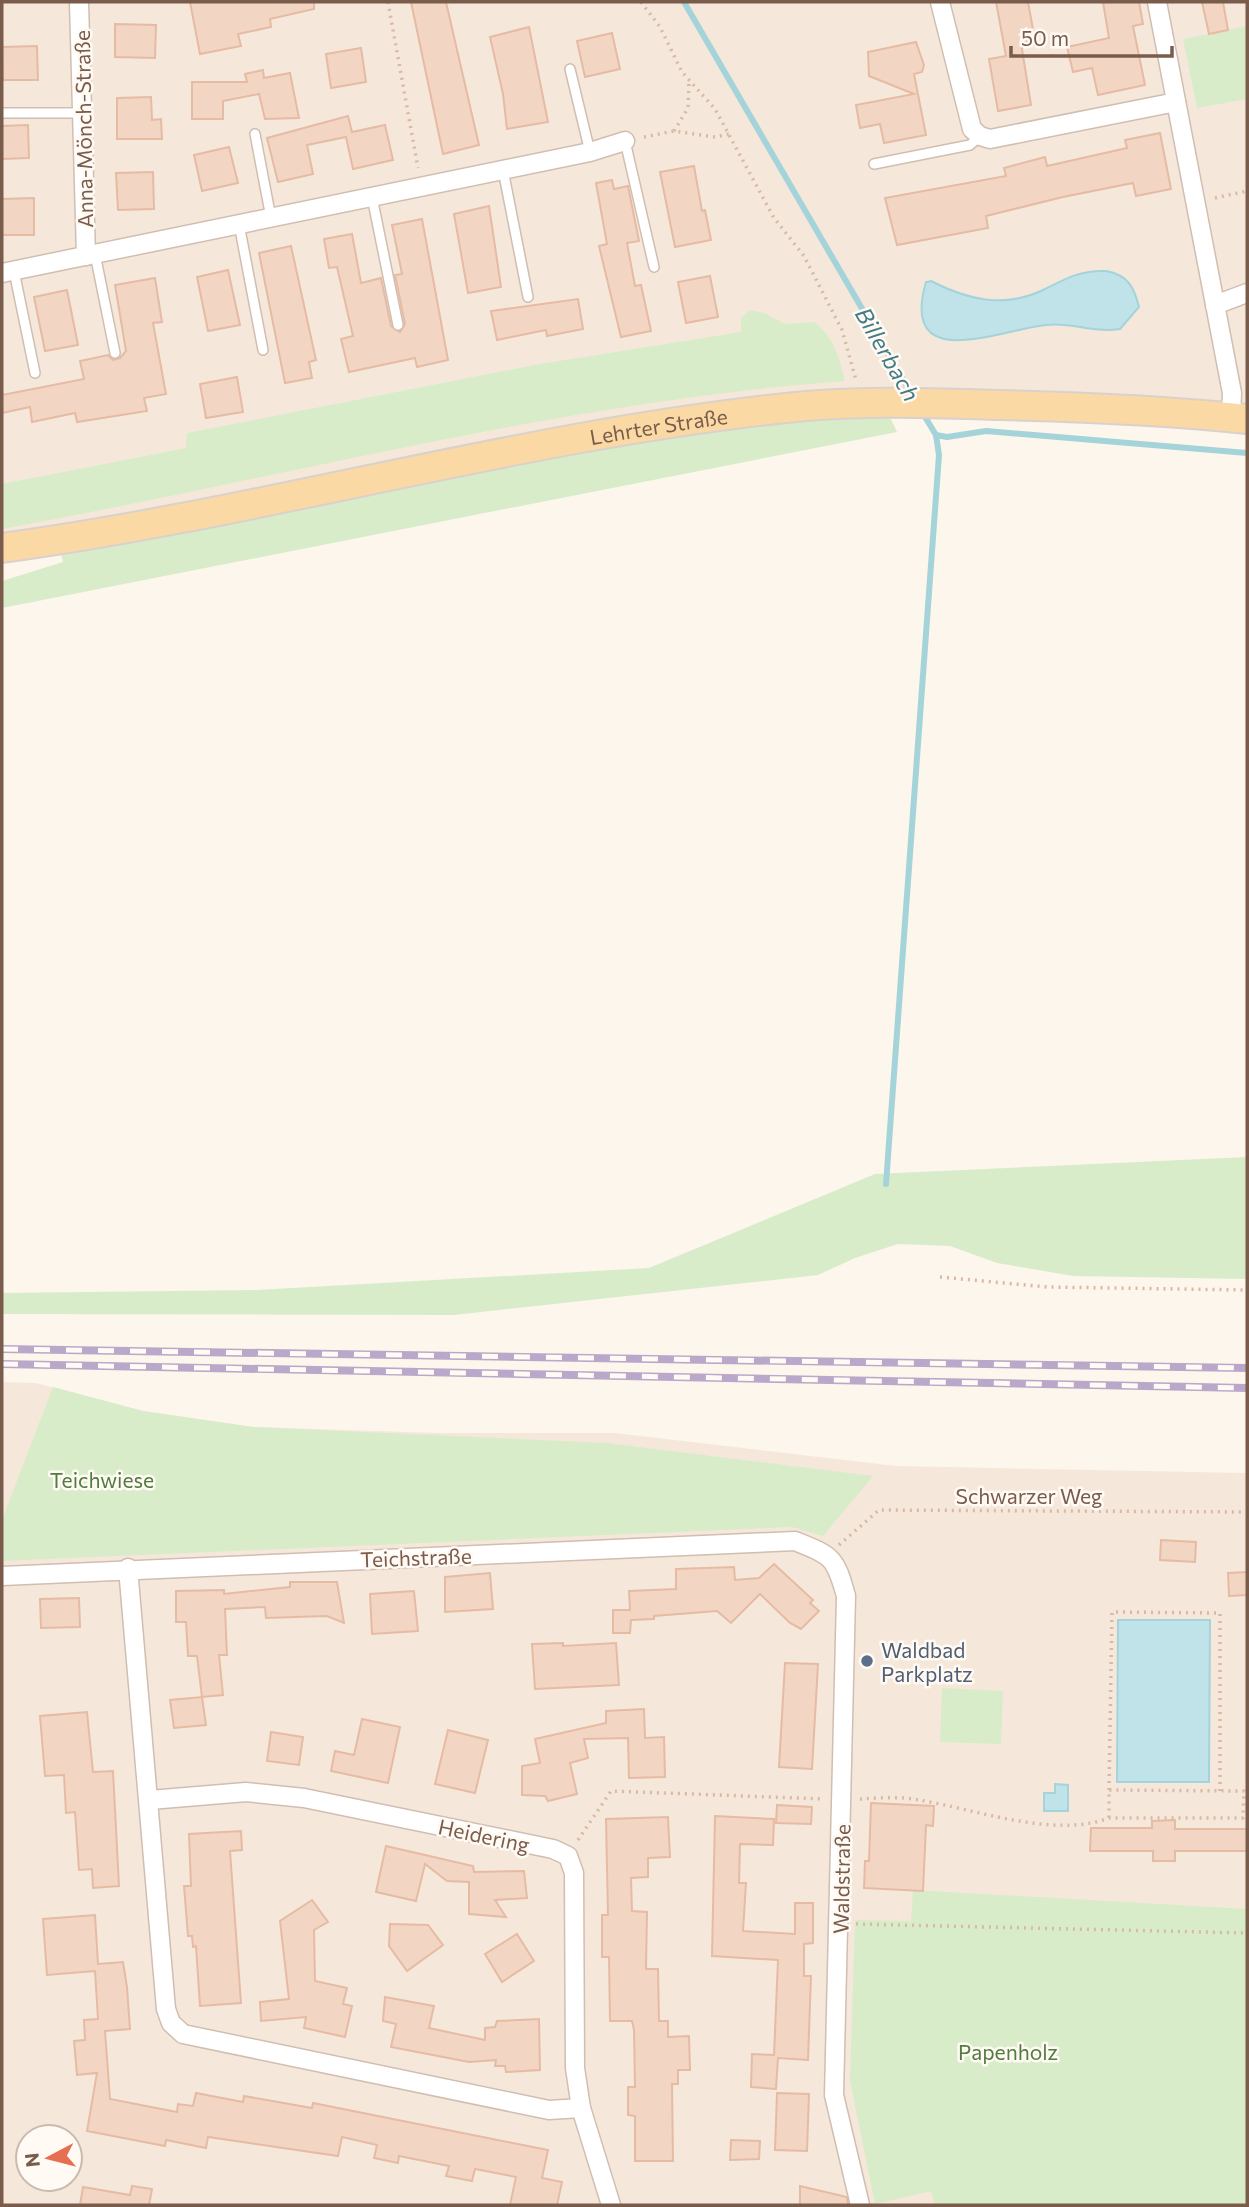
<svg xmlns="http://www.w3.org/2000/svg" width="1249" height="2207" viewBox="0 0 1249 2207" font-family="Commissioner,sans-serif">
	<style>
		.residential { fill: #f5e8da; fill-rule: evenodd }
		.green { fill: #d8ecc9 }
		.water { fill: #bfe3e8; stroke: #a5d3da; stroke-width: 2 }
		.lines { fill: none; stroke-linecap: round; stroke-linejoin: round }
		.stream { stroke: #a5d3da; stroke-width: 6 }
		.building { fill: #f3d5c3; stroke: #e6bba3; stroke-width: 2 }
		.service-casing { stroke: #d1beb0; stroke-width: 12 }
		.minor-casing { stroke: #d1beb0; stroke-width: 21 }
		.primary-casing { stroke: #dad1cd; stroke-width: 32 }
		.path { stroke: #d9b8a5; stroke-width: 3.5; stroke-dasharray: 2 5; stroke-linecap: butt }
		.service { stroke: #fff; stroke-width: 9 }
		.minor { stroke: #fff; stroke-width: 18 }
		.primary { stroke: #fbd9a5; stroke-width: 28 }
		.rail-casing { stroke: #b9a8c9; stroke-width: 8 }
		.rail { stroke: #fffaf3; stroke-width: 5; stroke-dasharray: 16; stroke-linecap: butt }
		.service-dot { fill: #5c6f8a; stroke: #fffaf3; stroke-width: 2.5 }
		.labels { text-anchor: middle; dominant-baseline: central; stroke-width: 5; stroke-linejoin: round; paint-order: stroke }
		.street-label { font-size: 21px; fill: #7a5c4d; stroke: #fffaf3 }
		.park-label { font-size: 21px; fill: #537a41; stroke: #fffaf3 }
		.service-label { font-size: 21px; fill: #4e5e75; stroke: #fffaf3; text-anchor: start }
		.water-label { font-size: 23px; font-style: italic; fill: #437c86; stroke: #fffaf3 }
	</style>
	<rect width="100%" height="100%" fill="#fdf6ec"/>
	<!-- residential -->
	<g class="residential">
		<path d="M2,2H1247V419L888,402L2,549Z"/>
		<path d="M2,1382L36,1383L143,1411L253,1427L438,1433H615L896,1466L1247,1473V2205H2ZM28,2137H70V2179H28Z"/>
	</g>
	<!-- green -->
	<g class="green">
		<path d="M1247,26V99L1197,108L1183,39Z"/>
		<path d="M750,310L764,313L785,324L814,322C834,337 839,357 845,381C559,402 283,478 2,529V484L186,448L187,433L540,364L741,332V318Z"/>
		<path d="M889,415L897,432L2,608V581L63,562L61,554L442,474L765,421Z"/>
		<path d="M1247,1157V1279L1073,1276L997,1263L950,1246L898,1244L855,1258L818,1275L454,1315L2,1314V1293L257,1290L649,1268L875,1174Z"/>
		<path d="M53,1387L143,1411L253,1427L607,1443L873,1476L823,1536L792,1527L2,1561V1520Z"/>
		<path d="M942,1688L1003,1691L1001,1744L940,1742Z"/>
		<path d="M913,1890L1247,1909V2205H935L931,2191L875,2204L850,2081L855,1920L911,1921Z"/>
	</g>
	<!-- water -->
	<g class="water">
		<path d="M1106,271C1128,275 1134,287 1139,307L1120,329C1091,333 1074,322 1046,325C1002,329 899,376 926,282L931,281C968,300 1005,309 1045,289C1067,278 1081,270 1106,271Z"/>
		<path d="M1118,1620H1210L1209,1782H1117Z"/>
		<path d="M1055,1784L1068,1785V1811H1044V1793H1055Z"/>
	</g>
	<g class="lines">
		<!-- stream -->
		<g class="stream">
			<path d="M684,2L911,393"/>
			<path d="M936,435L947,437L986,431L1247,453"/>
			<path d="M886,1184L939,455L936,435L922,412"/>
		</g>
	</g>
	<!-- building -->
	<g class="building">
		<path d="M190,2H314V9L270,19L271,27L238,34L241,46L200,54Z"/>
		<path d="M411,2H446L479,145L443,154Z"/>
		<path d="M996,2H1028L1035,40L1021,43L1031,105L998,111L989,59L1006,56Z"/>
		<path d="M1103,2H1139L1143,24L1133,26L1145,85L1098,95L1092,68L1073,72L1067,47L1109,38Z"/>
		<path d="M1202,2H1223L1228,30L1209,34Z"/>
		<path d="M115,24L156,25L155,58L115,57Z"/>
		<path d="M529,27L548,122L507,129L503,94L490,37Z"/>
		<path d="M612,33L620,69L585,77L577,41Z"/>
		<path d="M916,42L924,65L922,72L914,74L926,135L884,143L880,124L860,128L856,105L914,94L869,76L868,52Z"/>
		<path d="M37,46L38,80H3L2,47Z"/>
		<path d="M361,48L366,82L331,88L326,54Z"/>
		<path d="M263,70L264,78L290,73L299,118L265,119L259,94L223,101V119H192V82H247L245,74Z"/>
		<path d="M151,97L152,120L161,119L162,139H117V98Z"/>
		<path d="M348,116L352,132L385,125L393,160L353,169L346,137L307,145L313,174L278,182L267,138Z"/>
		<path d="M28,125L29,158L2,159V126Z"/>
		<path d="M1160,133L1171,189L1136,196L1133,183L1063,197L986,216L988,228L897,245L885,198L1006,176L1004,168L1045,157L1047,166L1127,148L1125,140Z"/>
		<path d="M229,147L238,183L202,191L194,155Z"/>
		<path d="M694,166L702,211L705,210L711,240L675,247L660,172Z"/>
		<path d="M153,172L154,209L118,210L116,173Z"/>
		<path d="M612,180L614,189L628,186L639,241L627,243L635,286L641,285L651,331L621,337L599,246L607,244L596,183Z"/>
		<path d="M34,198V235H2V199Z"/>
		<path d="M489,206L501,287L468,293L454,214Z"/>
		<path d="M422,219L448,360L417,367L415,358L349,372L341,339L353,336L337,267L329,268L324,239L352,234L361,283L381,278L391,326L400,332L405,324L395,275L402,274L392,225Z"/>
		<path d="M291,246L316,360L309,362L312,378L285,383L259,253Z"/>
		<path d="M228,270L240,325L208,331L197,277Z"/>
		<path d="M710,276L718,317L686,323L678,282Z"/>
		<path d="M155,278L162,322L153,323L166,394L144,398L147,411L77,422L75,413L32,422L30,407L2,413V395L84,379L80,361L108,355L113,360L120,358L126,351L115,285Z"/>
		<path d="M67,290L78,345L45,351L34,297Z"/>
		<path d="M578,299L583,329L547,336L546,330L497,340L491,311Z"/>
		<path d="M237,377L243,412L206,418L200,384Z"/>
		<path d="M1161,1540L1196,1542L1195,1562L1160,1560Z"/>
		<path d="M774,1564L813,1600L810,1603L819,1611L801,1629L790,1623L760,1594L731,1623L717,1611L654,1616V1619L631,1620L630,1633H613V1610H630L629,1591L676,1589V1569L734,1567L735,1580L759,1578Z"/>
		<path d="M1247,1572V1595L1229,1596L1228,1573Z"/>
		<path d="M490,1573L493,1609L445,1612V1577Z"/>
		<path d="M290,1582H337L344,1623L327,1616L266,1618L265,1607L225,1609L227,1655H219L223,1695L202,1697L197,1656H188L186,1622H176V1591L224,1590V1594L290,1587Z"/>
		<path d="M414,1591L418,1631L372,1634L370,1594Z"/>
		<path d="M79,1598L80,1627L41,1628L40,1599Z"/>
		<path d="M563,1643V1646L616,1643L619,1685L535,1689L532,1644Z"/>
		<path d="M785,1663L818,1664L812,1769L779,1767Z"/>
		<path d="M202,1697L206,1725L174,1728L170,1700Z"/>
		<path d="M644,1709L645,1738L664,1737L665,1777L629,1778L628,1738L584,1739L588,1758L570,1763L577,1794L548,1801L545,1796L522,1795V1766L540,1763L535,1739L606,1723V1711Z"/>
		<path d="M87,1712L93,1772L113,1771L119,1886L93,1888L92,1869L79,1870L75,1812L66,1813L64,1775L45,1776L40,1716Z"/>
		<path d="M362,1719L400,1727L388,1783L331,1771L335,1751L354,1755Z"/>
		<path d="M448,1730L488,1740L475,1793L435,1784Z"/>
		<path d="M271,1732L303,1737L299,1765L267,1761Z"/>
		<path d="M871,1803L934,1806L933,1826L926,1825L923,1891L864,1888L865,1861H869Z"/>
		<path d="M777,1805L812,1807L811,1824L776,1823Z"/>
		<path d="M715,1816L774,1819L773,1845L740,1844L739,1883H746L743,1931L795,1934V1903H813V1943L804,1944V1976H811L808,2060L778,2058L776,2089L751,2087L752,2054L774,2055L778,1960L712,1956Z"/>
		<path d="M668,1817L670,1857L648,1858V1877L631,1878L632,1911L647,1912L646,1969H658L659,2021H668V2037L689,2036L690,2070H678V2084H672L673,2161H635V2116L628,2115V2087H635L634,2030L632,2021H610L609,1957H602V1915H608L606,1819Z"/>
		<path d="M1175,1820V1829H1247V1851H1175V1861H1153V1851H1090L1091,1828H1152V1821Z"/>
		<path d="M241,1831L242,1850L230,1851L241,2003L200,2006L196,1946L193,1947L192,1936H188L184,1886H191L189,1834Z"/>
		<path d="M386,1846L473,1866L474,1872L524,1871L527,1898L495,1900L506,1917L469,1914V1882L447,1881L425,1864L416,1901L376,1892Z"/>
		<path d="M312,1900L328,1922L314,1930L315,1981L347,1988L343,2004L352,2006L345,2037L304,2028L306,2017L261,2021L260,2002L289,1999L280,1921Z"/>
		<path d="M95,1915L98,1964L123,1962L127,1987L130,2029L105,2031L110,2099L177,2112L178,2104L193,2106L196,2093L243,2102L244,2096L312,2108L313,2103L548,2150L542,2178L562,2182L557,2205H510L516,2177L475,2169L472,2181L446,2176L449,2166L399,2156L398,2163L374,2158L377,2145L342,2137L338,2156L208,2137L206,2148L166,2140L165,2146L87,2131L97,2073L77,2075L74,2041L85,2040L84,2020L98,2019L95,1971L47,1975L43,1919Z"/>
		<path d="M390,1924L428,1925L443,1945L407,1971L389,1946Z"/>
		<path d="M517,1934L534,1961L502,1982L485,1954Z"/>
		<path d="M385,1997L434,2006L429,2028L485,2040V2028L495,2027L497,2021L539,2019L540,2070L506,2072L505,2066H495L496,2060L469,2062L391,2047L396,2024L383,2021Z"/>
		<path d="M777,2093L809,2094L807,2151L775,2150Z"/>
		<path d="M731,2140L760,2141L759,2159L730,2160Z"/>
		<path d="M132,2186L152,2189L149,2205H80L83,2187L130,2195Z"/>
		<path d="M800,2186L847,2197L848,2205H800Z"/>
	</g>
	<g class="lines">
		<defs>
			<g id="service">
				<path d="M570,69L590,152"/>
				<path d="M2,113H82"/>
				<path d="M255,134L271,218"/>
				<path d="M625,141L654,267"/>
				<path d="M874,164L970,145L980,136"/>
				<path d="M503,170L528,297"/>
				<path d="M372,197L398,325"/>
				<path d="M239,224L263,350"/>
				<path d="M95,254L115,353"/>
				<path d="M14,271L35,373"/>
			</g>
			<g id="minor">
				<path d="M79,2L86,256"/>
				<path d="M940,2L972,129L980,136L990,139L1176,102"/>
				<path d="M1157,2L1232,393L1231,417"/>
				<path d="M2,273L590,152L625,141"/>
				<path d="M1215,305L1247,293"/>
				<path d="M128,1568L166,2009L171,2023L183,2034L549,2110L581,2108"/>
				<path d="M2,1576L795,1541C832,1556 835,1556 846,1596L834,2095L860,2205"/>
				<path d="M150,1800L246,1792L304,1798L553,1849L568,1856L574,1873L575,2068L581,2108L611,2205"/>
			</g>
			<g id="primary">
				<path id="s1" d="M2,548C265,512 521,436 786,408C858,400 929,403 1001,405C1083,407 1165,410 1247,419"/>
			</g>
		</defs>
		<!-- service casing -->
		<use href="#service" class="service-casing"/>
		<!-- minor casing -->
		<use href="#minor" class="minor-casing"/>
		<!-- primary casing -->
		<use href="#primary" class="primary-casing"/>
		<!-- path -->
		<g class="path">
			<path d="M388,2L418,168"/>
			<path d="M641,2L660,27L682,72L715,109L774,218L804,256L842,330L856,380"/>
			<path d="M674,131L688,108L689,81"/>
			<path d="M644,137L674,131L715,137L729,134"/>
			<path d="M1215,198L1247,191"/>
			<path d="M940,1277L1047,1287L1247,1290"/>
			<path d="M839,1545L879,1510L1247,1512"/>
			<path d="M1109,1790L1112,1612L1220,1613V1791"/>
			<path d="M860,1799C879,1798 900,1796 919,1800C975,1809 1054,1839 1109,1818H1243L1244,1791L1109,1790V1818"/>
			<path d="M578,1840L611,1791L824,1799"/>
			<path d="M856,1924L1247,1933"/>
		</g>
		<!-- service -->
		<use href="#service" class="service"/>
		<!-- minor -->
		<use href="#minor" class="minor"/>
		<!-- primary -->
		<use href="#primary" class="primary"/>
		<defs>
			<g id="rail">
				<path d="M2,1349L1247,1368"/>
				<path d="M2,1364L1247,1388"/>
			</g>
		</defs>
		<!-- rail casing -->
		<use href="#rail" class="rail-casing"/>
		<!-- rail -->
		<use href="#rail" class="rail"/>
	</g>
	<!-- markers -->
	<circle class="service-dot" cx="867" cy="1661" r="7"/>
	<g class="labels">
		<!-- street labels -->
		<g class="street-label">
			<text transform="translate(83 129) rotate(-91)">Anna-Mönch-Straße</text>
			<text stroke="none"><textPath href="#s1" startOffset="668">Lehrter Straße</textPath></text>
			<text x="1029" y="1495">Schwarzer Weg</text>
			<text transform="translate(416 1557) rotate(-2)">Teichstraße</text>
			<text transform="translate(484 1835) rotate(12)">Heidering</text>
			<text transform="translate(841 1879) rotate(-89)">Waldstraße</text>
		</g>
		<!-- park labels -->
		<g class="park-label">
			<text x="102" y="1479">Teichwiese</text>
			<text x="1008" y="2051">Papenholz</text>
		</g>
		<!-- service labels -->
		<g class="service-label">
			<text x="881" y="1649">Waldbad<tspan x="881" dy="24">Parkplatz</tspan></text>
		</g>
		<!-- water labels -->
		<g class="water-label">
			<text transform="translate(888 354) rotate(60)">Billerbach</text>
		</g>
	</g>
	<!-- border -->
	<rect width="1249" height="2207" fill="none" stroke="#7a5c4d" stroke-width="7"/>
	<!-- north arrow -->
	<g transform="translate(49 2158) rotate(263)"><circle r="33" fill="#fffaf3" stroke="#cabbb1" stroke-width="2"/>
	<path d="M0-5L12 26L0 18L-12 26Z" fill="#e76f51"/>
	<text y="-10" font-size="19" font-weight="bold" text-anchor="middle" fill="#7a5c4d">N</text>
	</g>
	<!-- scale -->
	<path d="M1011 46v10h161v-10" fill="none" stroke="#7a5c4d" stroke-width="3.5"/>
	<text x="1021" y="46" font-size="21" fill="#7a5c4d" stroke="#fffaf3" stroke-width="5" paint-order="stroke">50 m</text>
</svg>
